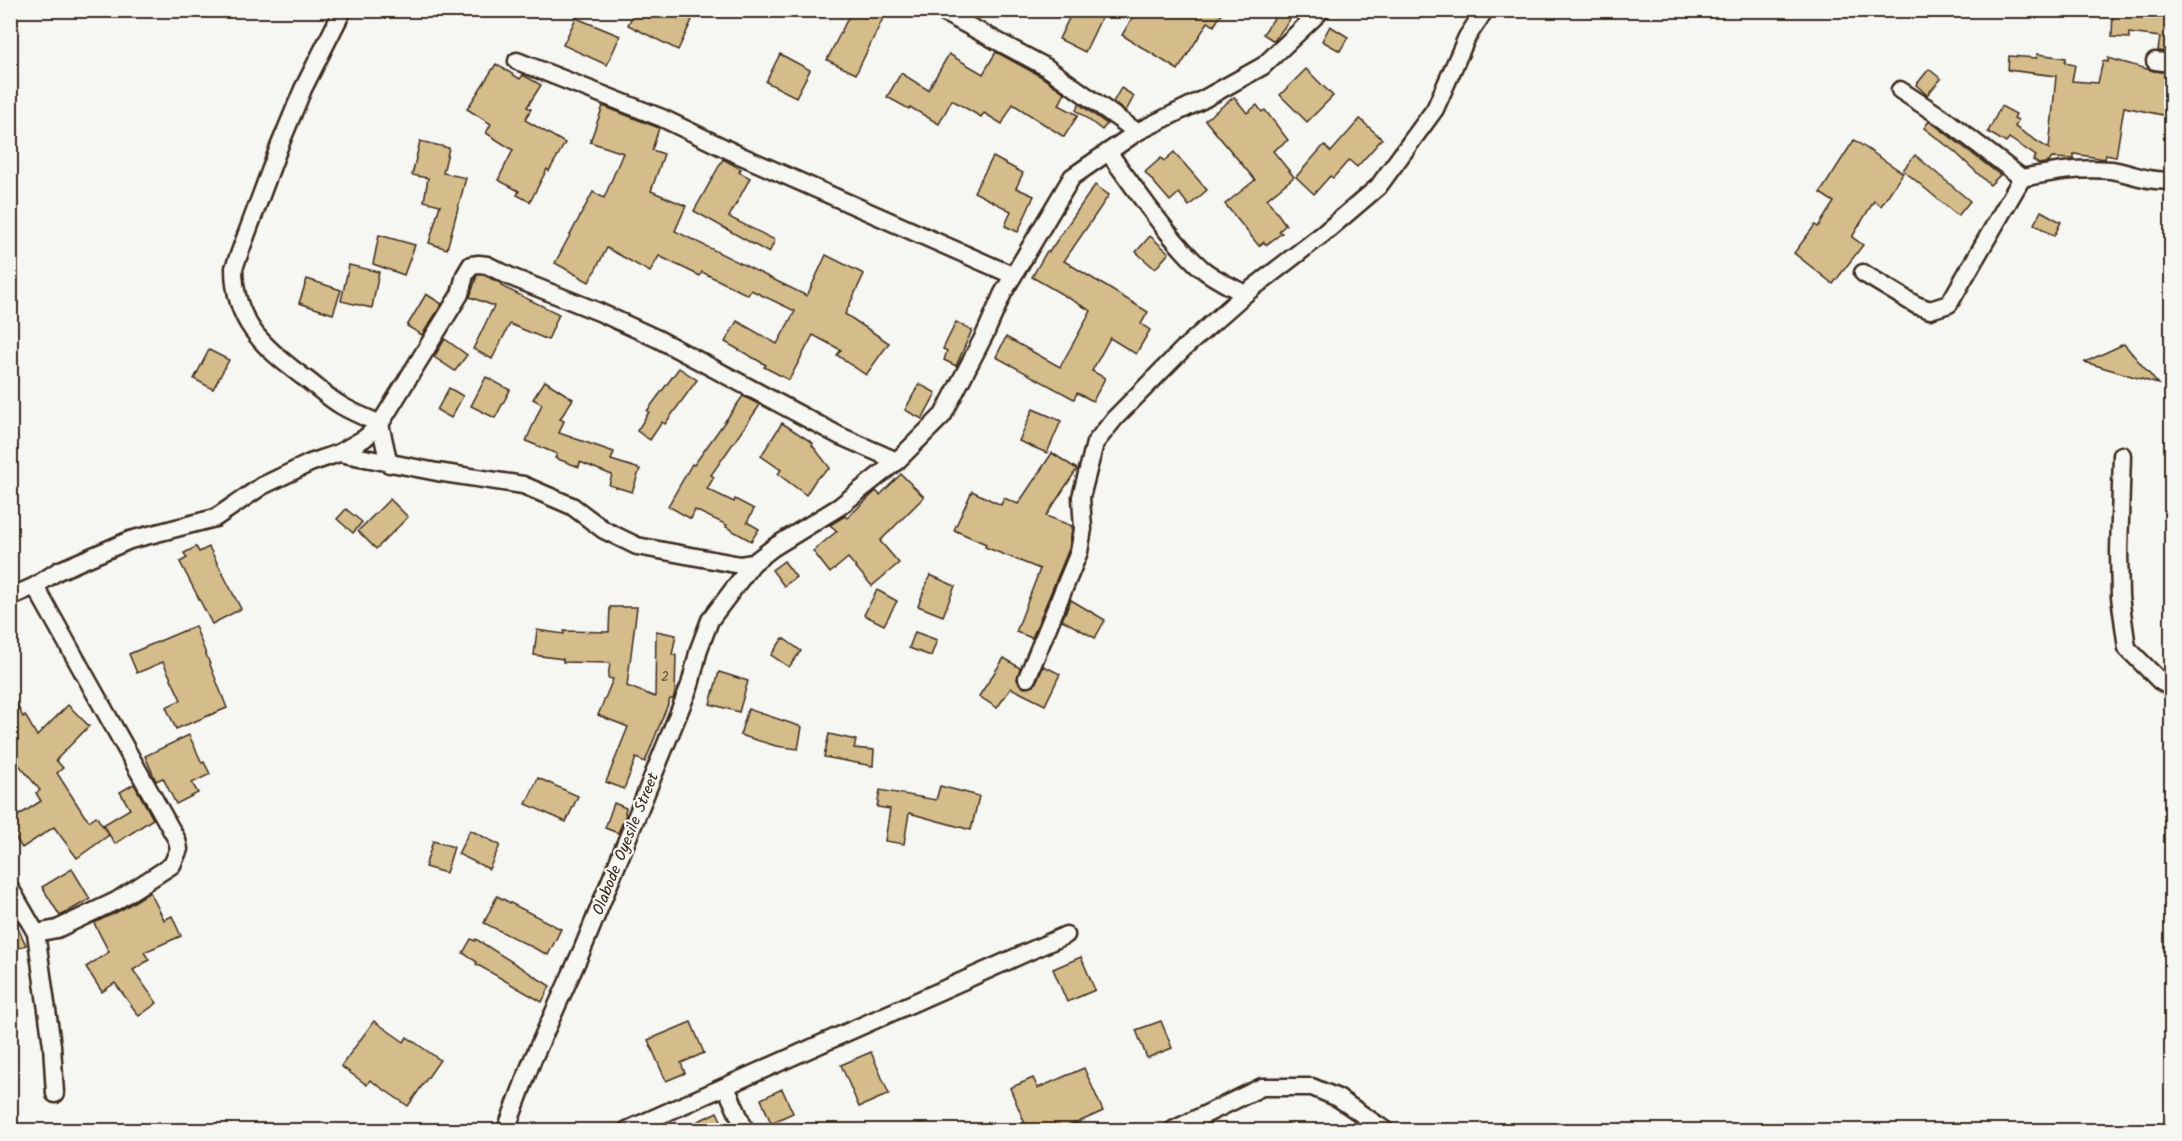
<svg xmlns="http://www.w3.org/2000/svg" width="2182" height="1141" viewBox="0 0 2182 1141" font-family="Kalam,sans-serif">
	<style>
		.building { fill: #d5bc8b; stroke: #3b2a1e; stroke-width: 1.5 }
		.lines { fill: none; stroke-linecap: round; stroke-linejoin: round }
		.street-casing { stroke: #3b2a1e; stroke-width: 21 }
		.street { stroke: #f6f6f2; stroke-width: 16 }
		.labels { text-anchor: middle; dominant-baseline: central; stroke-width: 4.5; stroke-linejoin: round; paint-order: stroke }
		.number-label { font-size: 14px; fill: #624e39 }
		.street-label { font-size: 16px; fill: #3b2a1e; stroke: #f6f6f2 }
	</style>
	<rect width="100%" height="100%" fill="#f6f6f2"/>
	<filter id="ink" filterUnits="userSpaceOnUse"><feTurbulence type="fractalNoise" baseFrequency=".0167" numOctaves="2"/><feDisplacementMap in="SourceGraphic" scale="12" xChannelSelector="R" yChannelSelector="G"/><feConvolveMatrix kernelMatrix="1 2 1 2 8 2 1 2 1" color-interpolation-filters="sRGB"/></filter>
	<g filter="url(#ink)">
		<!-- building -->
		<g class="building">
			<path d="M635,10H673L692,20L678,50L628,25Z"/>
			<path d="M852,10H887L856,74L827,60Z"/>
			<path d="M1073,10H1105L1085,52L1059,39Z"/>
			<path d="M1137,10H1224L1214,26L1208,22L1178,70L1122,35Z"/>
			<path d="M1280,10H1297L1274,41L1263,34Z"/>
			<path d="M2113,10H2172V52L2158,51L2160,37L2129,33V38L2112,37Z"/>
			<path d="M576,18L620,36L607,65L563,45Z"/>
			<path d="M1330,26L1348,37L1340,51L1322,41Z"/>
			<path d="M996,52L1040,76L1065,93L1059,105L1078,115L1064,137L1013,104L1002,124L984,113L981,117L952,100L939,124L910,107L909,109L887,97L901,73L928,90L949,54L983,74Z"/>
			<path d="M780,54L810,70L796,97L766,82Z"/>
			<path d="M2037,54L2066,58L2065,63L2075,65L2072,81L2098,83L2103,61L2108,62V58L2154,71L2172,73V117L2124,107L2116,157L2106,155L2105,159L2074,154V159L2052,158L2049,162L2039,164L2033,160L2036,156L2009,138L2006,143L1988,132L2001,106L2016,114L2014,118L2018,120L2015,127L2049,149L2056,76L2008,70L2009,56L2037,58Z"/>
			<path d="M496,64L520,79L523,75L541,85L527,107L531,109L525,120L565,143L549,171L547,169L530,202L517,195L519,191L498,180L513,150L486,133L491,124L467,109Z"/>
			<path d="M1306,69L1333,96L1307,122L1280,95Z"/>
			<path d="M1929,69L1941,79L1927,95L1916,85Z"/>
			<path d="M1121,88L1134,96L1126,111L1113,102Z"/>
			<path d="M1234,97L1247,113L1257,105L1262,112L1265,110L1288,140L1273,151L1294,177L1267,199L1286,225L1279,231L1282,233L1266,245L1264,242L1259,246L1225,204L1255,180L1205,120Z"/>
			<path d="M1079,104L1107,124L1102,130L1076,110Z"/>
			<path d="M603,106L659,128L652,150L664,154L651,191L686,206L675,231L807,296L826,255L864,274L845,314L889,343L866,375L837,355L841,350L813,335L789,380L764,367L766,365L725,342L737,321L777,344L795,311L751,290L748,295L702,272L700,276L659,256L650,272L607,248L589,282L555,263L593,192L604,198L623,153L590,142Z"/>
			<path d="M1360,119L1382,139L1357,167L1349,160L1333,178L1330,176L1314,194L1296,177L1324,145L1331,152Z"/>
			<path d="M1929,121L1940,129L2000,175L1990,185L1955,152L1924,128Z"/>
			<path d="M1854,140L1903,173L1881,206L1874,201L1852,237L1863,245L1833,284L1794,253L1815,225L1818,227L1834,202L1820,193Z"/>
			<path d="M420,141L449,148L443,173L466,178L447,249L429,243L440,205L424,201L428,178L412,175Z"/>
			<path d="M1174,152L1207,190L1189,206L1179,193L1170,201L1145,172L1161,158L1164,161Z"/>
			<path d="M1915,155L1970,201L1958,216L1903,170Z"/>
			<path d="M993,157L1023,173L1016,188L1034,196L1018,232L1005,226L1011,211L974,192Z"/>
			<path d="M723,159L741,169L739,172L750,178L729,217L775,240L769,253L694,211Z"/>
			<path d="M1095,185L1109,195L1064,261L1148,312L1141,324L1150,330L1136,354L1110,338L1092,371L1105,378L1093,401L1077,393L1074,399L996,357L1006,337L1060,367L1091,311L1032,277L1047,251L1049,252Z"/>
			<path d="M2041,211L2061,222L2054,236L2034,224Z"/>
			<path d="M379,235L415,245L404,275L373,264Z"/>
			<path d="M1150,236L1169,253L1155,269L1136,252Z"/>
			<path d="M349,265L379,272L372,308L341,301Z"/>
			<path d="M477,275H484L502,284L501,286L559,314L548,340L510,324L492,359L473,349L494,306L470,297Z"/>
			<path d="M307,279L341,290L333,314L299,303Z"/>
			<path d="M426,294L442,304L422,335L407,326Z"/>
			<path d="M956,322L972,330L956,366L944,360L947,351L943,349Z"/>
			<path d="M445,339L467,355L455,371L434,357Z"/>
			<path d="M2124,344L2158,384L2085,362Z"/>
			<path d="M209,350L229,360L213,389L194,379Z"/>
			<path d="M679,368L697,380L665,424L662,422L650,440L637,431L649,412L647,411Z"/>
			<path d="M486,377L510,390L495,418L471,406Z"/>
			<path d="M545,381L573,399L560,419L564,421L559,433L614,452L611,460L640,469L632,492L609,485L612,475L580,462L579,467L555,458L557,454L526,441L542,404L533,399Z"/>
			<path d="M919,384L936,393L922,419L905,410Z"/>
			<path d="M449,388L463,396L451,418L437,410Z"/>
			<path d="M743,396L760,405L711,475L714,477L707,489L734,502L735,499L754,509L747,522L759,529L751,541L726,527L727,525L695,510L691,519L668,506L692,464L694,465Z"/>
			<path d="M1033,409L1061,421L1047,453L1019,441Z"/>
			<path d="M782,423L813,443L812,445L830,468L816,479L806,495L778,474L781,470L761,456Z"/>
			<path d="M1052,453L1077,469L1046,516L1072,526V528L1069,549L1032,638L1016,632L1040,569L985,547L986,544L954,530L972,491L1001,505L1004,498L1018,504Z"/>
			<path d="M901,474L924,497L880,541L899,563L872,586L848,558L830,573L813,551L837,531L830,525L845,516L847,518L876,491L880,495Z"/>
			<path d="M390,499L408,517L376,549L358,531Z"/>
			<path d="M346,509L362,522L353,533L337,519Z"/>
			<path d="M196,547L199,552L209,547L241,609L212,624L180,562L187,558L184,553Z"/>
			<path d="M784,561L796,577L784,586L772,570Z"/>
			<path d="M930,575L955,586L943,616L918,606Z"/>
			<path d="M877,590L897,601L884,625L864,615Z"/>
			<path d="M1071,600L1105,620L1095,638L1062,620Z"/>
			<path d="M610,607H637L627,686L655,697L656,631L676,635L672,655H676L675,693L673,699H670L645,762L636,758L624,789L606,782L628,727L598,715L613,679L608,678L610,663L563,662V659L534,655L537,630L564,634V631L609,632Z"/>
			<path d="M195,626L227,708L176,729L166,707L181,700L163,662L137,673L129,654Z"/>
			<path d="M915,632L937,640L931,656L909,648Z"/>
			<path d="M783,638L801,651L789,667L771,655Z"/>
			<path d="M1004,658L1020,668L1017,680L1024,688L1034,686L1044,666L1060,674L1045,705L1011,688L997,708L979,696Z"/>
			<path d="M719,672L748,681L739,712L710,704Z"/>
			<path d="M10,690L23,717L25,715L37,736L68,705L89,726L56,760L63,768L57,773L84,815L89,821L96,816L109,835L77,858L54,827L22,848L10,830V821L41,801L36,793L40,790L10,754Z"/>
			<path d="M748,709L802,727L798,749L776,746L740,735Z"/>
			<path d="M829,734L856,740L854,748L874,750L873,766L824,757Z"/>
			<path d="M189,735L202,763L204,762L210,774L192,783L198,793L176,804L163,778L156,781L145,756Z"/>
			<path d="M538,778L578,796L566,822L526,804Z"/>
			<path d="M134,784L153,819L115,844L103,825L130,809L120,792Z"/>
			<path d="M940,786L979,796L971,830L909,813L904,844L885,841L890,809L877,807L880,790L936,800Z"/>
			<path d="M614,803L626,808L625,813L626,814L618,833L605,828Z"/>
			<path d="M470,830L500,845L489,869L458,854Z"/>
			<path d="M433,841L454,847L446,873L425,867Z"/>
			<path d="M72,869L90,899L60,916L42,887Z"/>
			<path d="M150,892L164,920L172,916L181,936L144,952L149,960L133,970L157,1003L139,1016L115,983L102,992L86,967L109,952L94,923L121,910Z"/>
			<path d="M497,896L561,929L548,955L484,923Z"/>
			<path d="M10,912L26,945L10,952Z"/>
			<path d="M471,939L475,941L476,939L550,986L542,1002L476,964L477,962L463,953Z"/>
			<path d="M1081,957L1095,990L1067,1002L1053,969Z"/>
			<path d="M374,1021L404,1042L407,1037L440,1060L408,1106L370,1080L367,1085L341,1066Z"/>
			<path d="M1161,1021L1172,1048L1147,1058L1136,1030Z"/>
			<path d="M691,1022L704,1053L681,1063L685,1073L666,1081L648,1040Z"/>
			<path d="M871,1052L889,1094L859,1107L841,1065Z"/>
			<path d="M1084,1068L1103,1111L1059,1131H1028L1010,1088L1033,1078L1038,1088Z"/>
			<path d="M782,1089L793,1113L771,1123L761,1099Z"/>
			<path d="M717,1112L726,1131H678Z"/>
		</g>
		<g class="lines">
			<defs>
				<g id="street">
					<path d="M343,10L303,89L279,147L234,268C234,321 262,346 302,376C315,385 328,398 342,406C354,413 367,418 380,424L389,464"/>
					<path d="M939,10L1046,67L1137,132"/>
					<path d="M517,61L662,118L739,155L1012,275"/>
					<path d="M2155,61L2172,63"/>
					<path d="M1900,90L1946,120L2022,178C2053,172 2079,167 2111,170C2131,173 2150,183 2172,180"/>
					<path d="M1108,152C1136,189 1167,237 1201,268C1214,279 1230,286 1245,294"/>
					<path d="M1863,273L1916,305L1930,310L1949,304L2022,178"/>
					<path d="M339,453L437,472L523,485L572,506L604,530L637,546L740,565L753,563L774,547L839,507L897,461L943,415L985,334L1003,293L1072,177L1137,132L1202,100L1263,66L1322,10"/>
					<path d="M2122,455L2119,551L2120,597L2127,648L2160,681L2172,688"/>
					<path d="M35,586L177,840L179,849L172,865L116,901L57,929L36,933"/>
					<path d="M10,597L35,586L58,571L130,540L215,518L262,486L310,463L339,453L365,438L380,424L460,294L465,275L471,265L479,264L487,265L511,277L599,312L658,339L840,436L897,461"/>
					<path d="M1027,678L1079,552L1083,529L1081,497L1095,443L1115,418L1183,349L1245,294L1323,234L1378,187L1435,109L1467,37L1485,10"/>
					<path d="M10,888L36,933L52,1045L55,1094"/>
					<path d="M726,1087L745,1130"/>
					<path d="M506,1130L532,1061L583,948L690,685L699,649L710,620L753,563"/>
					<path d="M627,1130L1066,935"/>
					<path d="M1173,1130L1262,1087H1312L1338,1098L1385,1130"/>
				</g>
			</defs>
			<!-- street casing -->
			<use href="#street" class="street-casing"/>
			<!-- street -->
			<use href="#street" class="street"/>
		</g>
	</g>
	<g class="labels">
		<!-- number labels -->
		<g class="number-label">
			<text x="665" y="677">2</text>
		</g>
		<!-- street labels -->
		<g class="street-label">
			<text transform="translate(626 844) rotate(-68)">Olabode Oyesile Street</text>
		</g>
	</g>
	<!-- margin -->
	<rect width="2182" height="1141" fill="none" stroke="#f6f6f2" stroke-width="36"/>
	<rect x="18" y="18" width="2146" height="1105" fill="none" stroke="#3b2a1e" stroke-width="2" filter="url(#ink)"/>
</svg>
